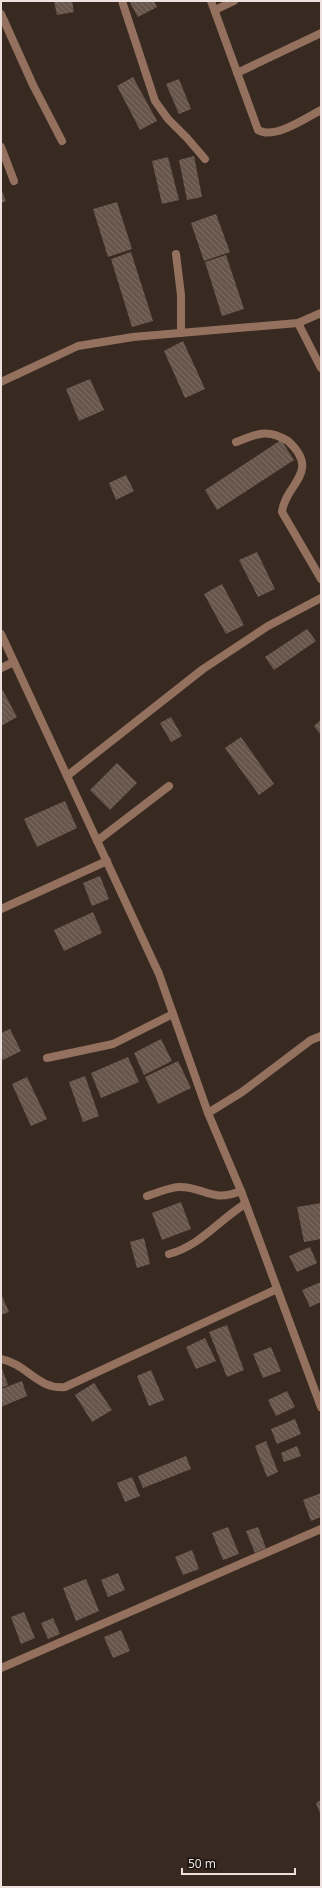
<svg xmlns="http://www.w3.org/2000/svg" width="322" height="1888" viewBox="0 0 322 1888" font-family="'Noto Sans',sans-serif">
	<style>
		.building { fill: url(#building-back-hatch) }
		.lines { fill: none; stroke-linecap: round; stroke-linejoin: round }
		.street { stroke: #94715e; stroke-width: 8 }
	</style>
	<defs>
		<pattern id="building-back-hatch" width="6" height="6" patternUnits="userSpaceOnUse"><rect width="6" height="6" fill="#68564d"/><path d="M-1 5l2 2M0 0l6 6M5-1l2 2" fill="none" stroke="#7e6e66"/></pattern>
	</defs>
	<rect width="100%" height="100%" fill="#392a21"/>
	<!-- building -->
	<g class="building">
		<path d="M54,1H72L74,12L57,15Z"/>
		<path d="M129,1H154L157,7L138,17Z"/>
		<path d="M133,77L157,121L140,130L117,86Z"/>
		<path d="M179,79L191,109L179,114L166,84Z"/>
		<path d="M194,156L202,197L187,200L179,160Z"/>
		<path d="M168,157L179,200L162,204L152,161Z"/>
		<path d="M1,189L6,201L1,203Z"/>
		<path d="M117,202L132,249L108,257L93,209Z"/>
		<path d="M216,214L230,252L204,261L191,223Z"/>
		<path d="M131,252L153,321L132,327L111,259Z"/>
		<path d="M226,255L244,309L222,316L205,262Z"/>
		<path d="M183,341L205,389L185,398L164,351Z"/>
		<path d="M90,379L104,410L79,421L66,389Z"/>
		<path d="M281,440L294,460L217,510L205,490Z"/>
		<path d="M126,475L134,491L116,500L109,483Z"/>
		<path d="M257,552L275,589L258,597L239,560Z"/>
		<path d="M222,584L244,625L226,634L204,594Z"/>
		<path d="M307,629L316,641L274,670L265,657Z"/>
		<path d="M1,687L17,717L1,726Z"/>
		<path d="M171,717L182,736L171,742L160,723Z"/>
		<path d="M321,720V735L314,726Z"/>
		<path d="M241,737L274,784L259,795L225,748Z"/>
		<path d="M117,763L137,783L110,810L90,790Z"/>
		<path d="M65,801L77,828L37,847L24,819Z"/>
		<path d="M100,876L109,899L92,906L83,883Z"/>
		<path d="M93,912L102,933L64,951L54,930Z"/>
		<path d="M10,1029L21,1051L3,1060L1,1055V1033Z"/>
		<path d="M161,1039L172,1061L144,1075L134,1053Z"/>
		<path d="M128,1057L139,1082L101,1098L91,1073Z"/>
		<path d="M178,1061L191,1088L158,1104L145,1077Z"/>
		<path d="M85,1076L99,1116L83,1122L69,1082Z"/>
		<path d="M27,1077L47,1119L31,1126L12,1084Z"/>
		<path d="M181,1202L191,1229L162,1240L152,1213Z"/>
		<path d="M321,1203V1239L304,1242L297,1207Z"/>
		<path d="M144,1238L150,1264L137,1268L130,1242Z"/>
		<path d="M310,1247L317,1263L297,1272L289,1256Z"/>
		<path d="M321,1282V1302L310,1307L302,1290Z"/>
		<path d="M1,1294L9,1312L1,1315Z"/>
		<path d="M227,1325L244,1370L227,1377L209,1332Z"/>
		<path d="M205,1338L216,1361L196,1369L186,1347Z"/>
		<path d="M271,1347L281,1371L263,1378L253,1354Z"/>
		<path d="M1,1366L8,1385L1,1388Z"/>
		<path d="M151,1370L164,1400L149,1406L137,1376Z"/>
		<path d="M22,1381L27,1396L1,1407V1389Z"/>
		<path d="M94,1383L112,1410L92,1422L75,1395Z"/>
		<path d="M287,1391L295,1407L276,1416L268,1400Z"/>
		<path d="M295,1419L301,1434L277,1444L271,1429Z"/>
		<path d="M266,1441L278,1472L267,1477L255,1446Z"/>
		<path d="M297,1446L301,1456L284,1462L281,1453Z"/>
		<path d="M186,1456L191,1469L143,1488L138,1476Z"/>
		<path d="M132,1477L140,1496L125,1502L117,1483Z"/>
		<path d="M321,1493V1517L311,1521L303,1500Z"/>
		<path d="M228,1527L239,1554L223,1560L212,1533Z"/>
		<path d="M258,1527L266,1548L255,1553L246,1531Z"/>
		<path d="M192,1550L199,1569L183,1575L175,1557Z"/>
		<path d="M118,1573L125,1590L108,1597L101,1580Z"/>
		<path d="M86,1579L99,1611L76,1621L63,1588Z"/>
		<path d="M24,1612L35,1638L21,1644L11,1617Z"/>
		<path d="M53,1618L60,1634L48,1639L41,1623Z"/>
		<path d="M121,1630L130,1651L113,1658L104,1637Z"/>
		<path d="M321,1800V1816L316,1803Z"/>
	</g>
	<g class="lines">
		<!-- street -->
		<g class="street">
			<path d="M122,1L155,101L168,119L187,138L205,159"/>
			<path d="M211,1L258,130C274,140 306,118 321,110"/>
			<path d="M215,10L234,1"/>
			<path d="M1,14L33,85L62,141"/>
			<path d="M237,73L321,33"/>
			<path d="M1,147L14,181"/>
			<path d="M176,254L181,295V333"/>
			<path d="M298,323L321,368"/>
			<path d="M1,382L78,346L133,337L298,323L321,313"/>
			<path d="M236,442C257,434 267,428 288,441C322,472 285,484 282,512L321,579"/>
			<path d="M1,634L159,974L208,1113L241,1191L321,1407"/>
			<path d="M1,668L14,662"/>
			<path d="M67,776L203,669L268,626L321,598"/>
			<path d="M97,841L169,786"/>
			<path d="M1,909L107,861"/>
			<path d="M47,1058L113,1044L173,1014"/>
			<path d="M208,1113L242,1092L311,1040L321,1036"/>
			<path d="M147,1196C158,1193 169,1187 180,1187C205,1187 211,1203 241,1191"/>
			<path d="M169,1254C200,1246 219,1220 245,1204"/>
			<path d="M1,1359C27,1364 38,1390 65,1387L277,1289"/>
			<path d="M1,1668L321,1529"/>
		</g>
	</g>
	<!-- border -->
	<rect width="322" height="1888" fill="none" stroke="#ece1dc" stroke-width="4"/>
	<!-- scale -->
	<path d="M182 1868v6h113v-6" fill="none" stroke="#ece1dc" stroke-width="2"/>
	<text x="188" y="1868" font-size="12" fill="#ece1dc" stroke="#1b1410" stroke-width="3" paint-order="stroke">50 m</text>
</svg>
